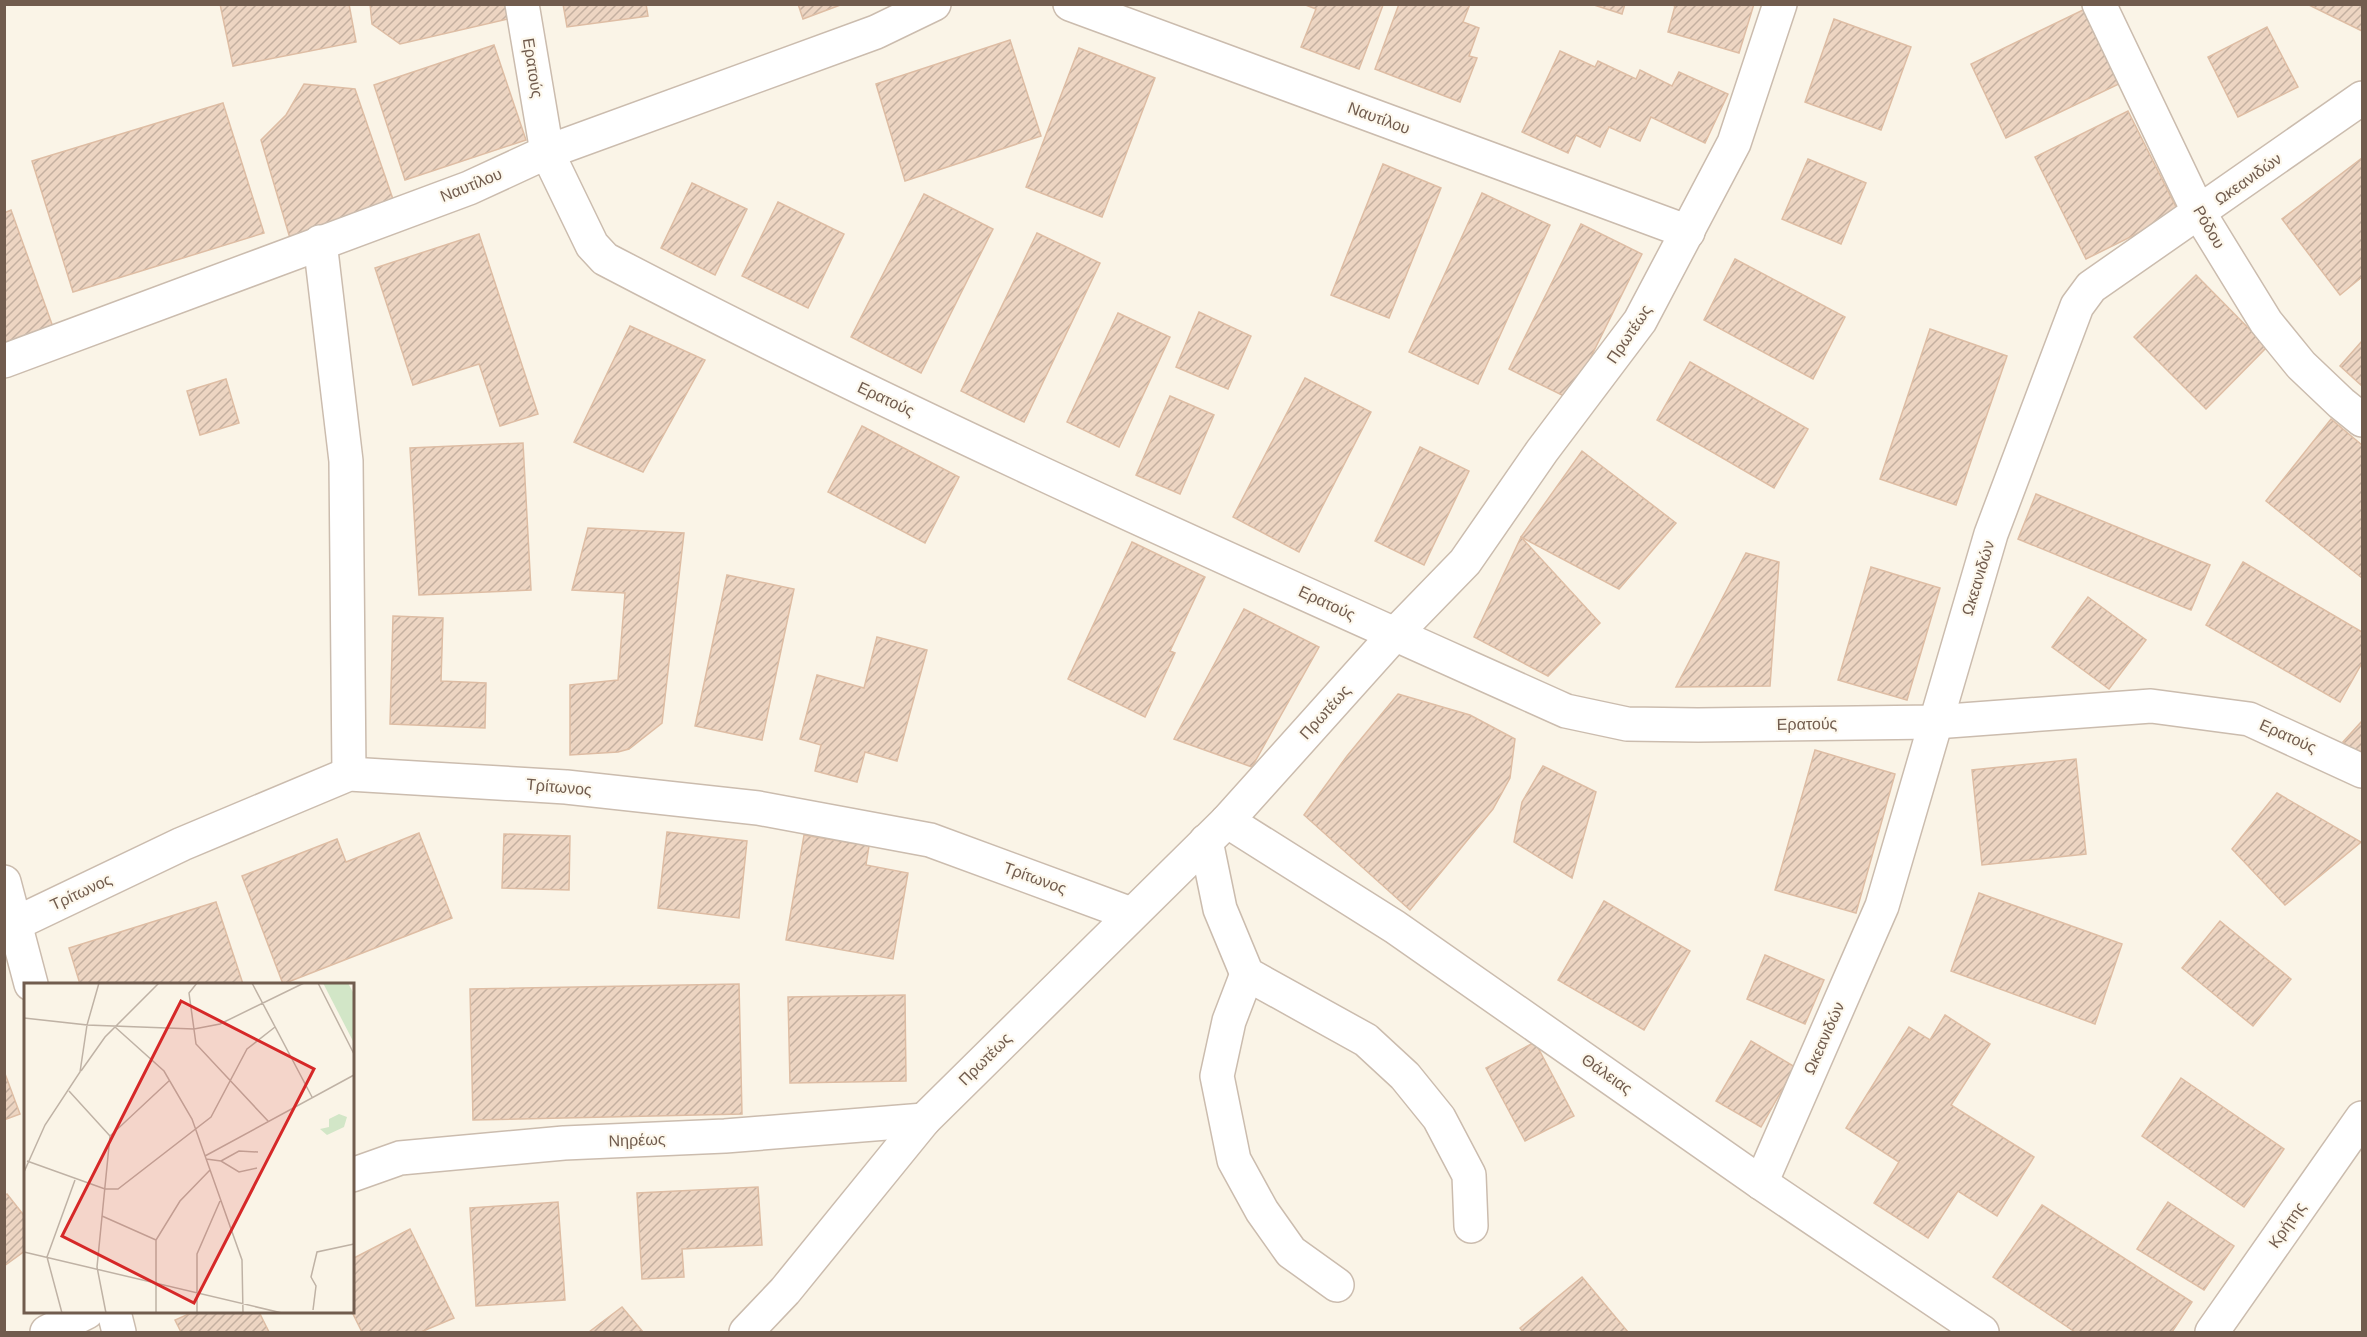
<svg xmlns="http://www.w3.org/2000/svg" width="2367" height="1337" viewBox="0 0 2367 1337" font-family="'DM Sans',sans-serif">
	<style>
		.building { fill: url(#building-hatch); stroke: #debda4; stroke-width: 1.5 }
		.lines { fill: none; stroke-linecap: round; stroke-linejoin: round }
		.street-casing { stroke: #cbbcae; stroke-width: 36 }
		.street { stroke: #fff; stroke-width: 33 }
		.labels { text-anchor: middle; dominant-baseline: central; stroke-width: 4.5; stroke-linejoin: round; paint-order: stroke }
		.street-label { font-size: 16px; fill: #715c4e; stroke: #fdf8ed }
		.inset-road { fill: none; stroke: #bfb2a5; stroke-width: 1.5 }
		.view { fill: #d62828; fill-opacity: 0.15; stroke: #d62828; stroke-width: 3 }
		.inset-edge { fill: none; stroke: #715c4e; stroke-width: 3 }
	</style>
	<defs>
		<pattern id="building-hatch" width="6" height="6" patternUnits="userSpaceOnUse" patternTransform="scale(1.5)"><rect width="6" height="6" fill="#edd5c2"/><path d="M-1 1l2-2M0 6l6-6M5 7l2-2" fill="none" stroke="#c4b0a0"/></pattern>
	</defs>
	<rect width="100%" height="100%" fill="#faf4e7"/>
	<!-- building -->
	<g class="building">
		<path d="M220,4H349L356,42L233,66Z"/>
		<path d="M370,4H513L516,17L400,44L372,24Z"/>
		<path d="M563,4H646L648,16L567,27Z"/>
		<path d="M798,4H843L803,19Z"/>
		<path d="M1303,4L1383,5L1359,69L1301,47L1316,9Z"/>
		<path d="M1399,4H1470L1463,22L1479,28L1469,56L1477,58L1460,102L1375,69Z"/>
		<path d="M1591,4H1625L1622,14Z"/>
		<path d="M1669,4H1754L1739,53L1668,32L1675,6Z"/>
		<path d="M2307,4H2362V31Z"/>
		<path d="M2085,9L2121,83L2006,138L1971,64Z"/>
		<path d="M1834,19L1911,47L1881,130L1805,102Z"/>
		<path d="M2267,27L2298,87L2238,117L2208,57Z"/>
		<path d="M1010,40L1041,136L905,181L876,84Z"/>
		<path d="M494,45L526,140L405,180L374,85Z"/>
		<path d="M1079,48L1155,78L1102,217L1026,187Z"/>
		<path d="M1560,51L1595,67L1598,61L1636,79L1640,70L1672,86L1679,72L1728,94L1705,143L1651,117L1640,141L1609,127L1600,147L1576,135L1568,153L1522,132Z"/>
		<path d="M304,84L355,89L395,205L292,245L261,140L286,115Z"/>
		<path d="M223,103L264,233L73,292L32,161Z"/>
		<path d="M2128,111L2179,213L2086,259L2035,157Z"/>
		<path d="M2362,158V277L2340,295L2282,219Z"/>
		<path d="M1808,159L1866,183L1841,244L1782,219Z"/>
		<path d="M1383,164L1441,188L1389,318L1331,295Z"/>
		<path d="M692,183L747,209L715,275L661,248Z"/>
		<path d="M1482,193L1550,225L1478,384L1409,352Z"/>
		<path d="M924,194L993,229L921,373L851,337Z"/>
		<path d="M778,202L844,234L808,308L742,276Z"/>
		<path d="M11,210L53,327L4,345V213Z"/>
		<path d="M1581,224L1642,254L1570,399L1509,369Z"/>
		<path d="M1037,233L1100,263L1024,422L961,391Z"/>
		<path d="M479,234L538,414L500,426L479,364L413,385L375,268Z"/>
		<path d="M1735,259L1845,317L1813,379L1704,320Z"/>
		<path d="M2196,275L2267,347L2206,409L2134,337Z"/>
		<path d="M1199,312L1251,336L1228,389L1176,367Z"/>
		<path d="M1118,313L1170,337L1119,447L1067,422Z"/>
		<path d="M630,326L705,360L643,472L574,442Z"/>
		<path d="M1930,329L2007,356L1956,505L1880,479Z"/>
		<path d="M2362,341V386L2340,366Z"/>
		<path d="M1690,362L1808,429L1774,488L1657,420Z"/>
		<path d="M1305,378L1371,412L1299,552L1233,517Z"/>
		<path d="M226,379L239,423L200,435L187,391Z"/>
		<path d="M1170,396L1214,415L1180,494L1136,475Z"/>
		<path d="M2331,419L2362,445V578L2266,501Z"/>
		<path d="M862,426L959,477L925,543L828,492Z"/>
		<path d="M523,443L531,590L419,595L410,448Z"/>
		<path d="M1420,447L1469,471L1424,565L1375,541Z"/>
		<path d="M1582,451L1676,523L1619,589L1521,537Z"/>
		<path d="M2036,494L2210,565L2191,610L2018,539Z"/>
		<path d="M588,528L684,533L662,723L629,749L618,752L570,755V685L618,680L625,593L572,590Z"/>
		<path d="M1521,537L1600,623L1548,676L1474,637Z"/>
		<path d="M1132,542L1205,577L1170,651L1175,653L1145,717L1068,679Z"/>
		<path d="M1746,553L1779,562L1770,686L1676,687Z"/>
		<path d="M2243,562L2362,632V663L2340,702L2206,625Z"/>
		<path d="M1871,567L1940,588L1907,700L1838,680Z"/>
		<path d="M727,575L794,589L762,740L695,726Z"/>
		<path d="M2088,597L2146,640L2109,689L2052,647Z"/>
		<path d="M1244,609L1319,647L1252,767L1174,739Z"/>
		<path d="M393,616L443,618L441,681L486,683L485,728L390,724Z"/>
		<path d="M877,637L927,650L897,761L865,752L857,782L815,771L821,745L800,739L817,675L864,688Z"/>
		<path d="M1398,694L1470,715L1515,739L1510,778L1493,809L1410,910L1304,815L1347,756Z"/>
		<path d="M2362,721V756L2343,742Z"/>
		<path d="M1815,750L1895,774L1856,913L1775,890Z"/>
		<path d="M2076,759L2086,854L1982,865L1972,770Z"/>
		<path d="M1543,766L1596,792L1572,878L1514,842L1522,802Z"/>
		<path d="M2277,793L2361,842L2285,905L2232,849Z"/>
		<path d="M667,832L747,841L739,918L658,908Z"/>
		<path d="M419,833L452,918L283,984L242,876L337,839L346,862Z"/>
		<path d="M504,834L570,836L569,890L502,888Z"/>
		<path d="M804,835L869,846L866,865L908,873L893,959L786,940Z"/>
		<path d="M1979,893L2122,944L2095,1024L1951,971Z"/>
		<path d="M1604,901L1690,951L1644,1030L1558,980Z"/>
		<path d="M216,902L243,984H80L69,948Z"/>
		<path d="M2220,921L2291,979L2253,1026L2182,968Z"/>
		<path d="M1765,955L1824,980L1805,1024L1747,999Z"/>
		<path d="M739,984L742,1114L473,1120L470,989Z"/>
		<path d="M905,995L906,1081L790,1083L788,997Z"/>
		<path d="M1945,1015L1990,1044L1951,1105L2034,1157L1997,1216L1958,1191L1928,1238L1874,1203L1899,1162L1846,1128L1909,1027L1930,1040Z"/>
		<path d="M1751,1041L1795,1067L1761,1127L1716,1101Z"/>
		<path d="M1535,1042L1574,1116L1525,1141L1486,1068Z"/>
		<path d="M4,1071L20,1114L4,1120Z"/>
		<path d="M2181,1078L2284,1149L2244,1207L2142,1136Z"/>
		<path d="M758,1187L762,1245L682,1249L684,1277L642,1279L637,1193Z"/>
		<path d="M7,1194L26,1218V1250L4,1266V1196Z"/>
		<path d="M558,1202L565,1300L476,1306L470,1208Z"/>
		<path d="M2168,1202L2234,1246L2204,1290L2137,1249Z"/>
		<path d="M2042,1205L2192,1302L2172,1332H2075L1993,1277Z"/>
		<path d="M410,1229L454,1318L421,1332H362L352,1312V1259Z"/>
		<path d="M1582,1277L1628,1332H1523L1520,1328Z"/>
		<path d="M622,1307L643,1332H589Z"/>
		<path d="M193,1312H259L269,1332H181L175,1320Z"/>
	</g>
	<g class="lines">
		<defs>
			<g id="street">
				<path d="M522,4L547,152L592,245L605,259C918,423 1243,566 1566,711L1627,724L1698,725L1935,722L2151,706L2249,719L2362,771"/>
				<path d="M1070,4L1688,232"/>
				<path d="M2099,4L2199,213L2266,322L2301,365L2341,403L2362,420"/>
				<path d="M320,242L346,461L349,774"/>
				<path d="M4,361L469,188L547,152L876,32L934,4"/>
				<path d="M1227,821L1395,927L1761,1183L1982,1332"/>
				<path d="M1206,841L1220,909L1247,974L1366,1040L1405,1076L1439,1118L1469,1175L1471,1226"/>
				<path d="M4,882L31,984"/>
				<path d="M4,929L182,844L349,774L566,787L758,808L930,840L1131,914"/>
				<path d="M1247,974L1229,1021L1217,1076L1234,1160L1262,1211L1291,1252L1337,1285"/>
				<path d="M352,1175L400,1158L564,1143L725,1136L924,1120"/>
				<path d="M1761,1183L1882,906L1991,534L2077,306L2091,287L2362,98"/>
				<path d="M114,1312L119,1332"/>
				<path d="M47,1332L87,1312"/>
				<path d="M746,1332L785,1291L924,1120L1227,821L1395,634L1465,562L1542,451L1640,321L1734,143L1780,4"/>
				<path d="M2212,1332L2362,1118"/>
			</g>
		</defs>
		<!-- street casing -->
		<use href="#street" class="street-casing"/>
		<!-- street -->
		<use href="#street" class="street"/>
	</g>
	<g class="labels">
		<!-- street labels -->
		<g class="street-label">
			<text transform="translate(533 68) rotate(81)">Ερατούς</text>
			<text transform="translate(1379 118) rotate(20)">Ναυτίλου</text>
			<text transform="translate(2248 179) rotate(-35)">Ωκεανιδών</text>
			<text transform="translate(471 185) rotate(-22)">Ναυτίλου</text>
			<text transform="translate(2209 227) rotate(60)">Ρόδου</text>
			<text transform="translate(1629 334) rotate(-56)">Πρωτέως</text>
			<text transform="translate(886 399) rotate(25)">Ερατούς</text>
			<text transform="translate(1978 578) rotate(-73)">Ωκεανιδών</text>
			<text transform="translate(1327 603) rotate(25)">Ερατούς</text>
			<text transform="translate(1325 712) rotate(-48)">Πρωτέως</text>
			<text transform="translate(1807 724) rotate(-1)">Ερατούς</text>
			<text transform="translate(2288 736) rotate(24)">Ερατούς</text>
			<text transform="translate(559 787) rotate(5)">Τρίτωνος</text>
			<text transform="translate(1035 878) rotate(20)">Τρίτωνος</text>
			<text transform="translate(81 892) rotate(-25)">Τρίτωνος</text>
			<text transform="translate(1824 1038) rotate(-66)">Ωκεανιδών</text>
			<text transform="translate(985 1059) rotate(-45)">Πρωτέως</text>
			<text transform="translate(1607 1074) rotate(35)">Θάλειας</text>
			<text transform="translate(637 1140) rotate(-2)">Νηρέως</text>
			<text transform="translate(2287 1225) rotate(-55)">Κρήτης</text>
		</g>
	</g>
	<!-- overview -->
	<g transform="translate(24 983)">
		<rect width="330" height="330" fill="#faf4e7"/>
		<path d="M299,0H324L330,11V60Z" fill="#d2e6c7"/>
		<path d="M315,131L323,134L320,144L303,152L296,146L305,144V136Z" fill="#d2e6c7"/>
		<path class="inset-road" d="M75,0L63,42L170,46L196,41L280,0M173,0L165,10L172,61L244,138M228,0L288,114M294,0L330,71M0,35L63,42L56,89L21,142L0,189M91,44L140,88L168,136L218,277L219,330M57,88L81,54L135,0M45,108L86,153M181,173L330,92M182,176L197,178L215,189L233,185M3,178L81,206H94L187,134L223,66L251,44M197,178L215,168L234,169M78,233L132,257M0,269L258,330M289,327L292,303L287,294L293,269L330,261M38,330L23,274L51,197M82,330L73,284L86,153L146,97M132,330V257L156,218L186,187M173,330V271L196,218"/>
		<path class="view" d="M157,18L290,86L170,320L38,253Z"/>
		<rect width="330" height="330" class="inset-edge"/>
	</g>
	<!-- border -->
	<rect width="2367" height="1337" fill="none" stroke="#715c4e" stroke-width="12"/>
</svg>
